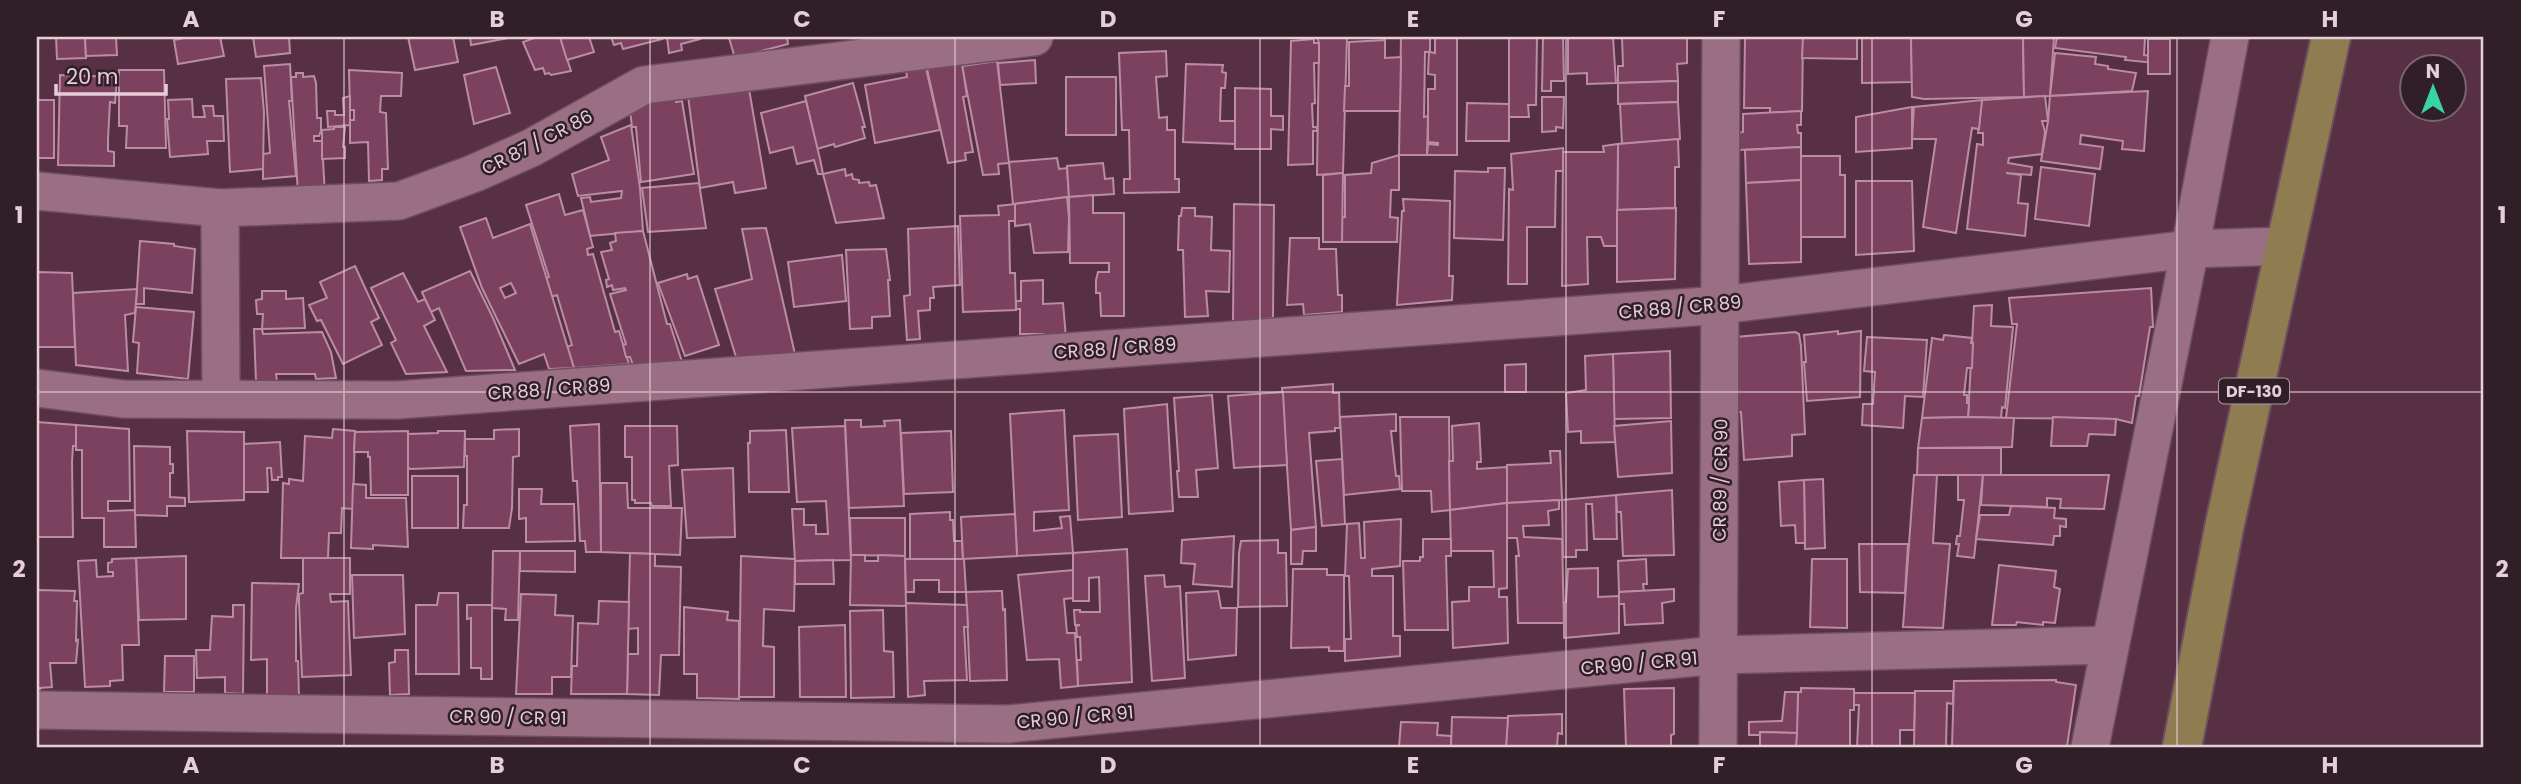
<svg xmlns="http://www.w3.org/2000/svg" width="2521" height="784" viewBox="0 0 2521 784" font-family="Poppins,sans-serif">
	<style>
		.building { fill: #7b415f; stroke: #ba8da2; stroke-width: 2; fill-rule: evenodd }
		.lines { fill: none; stroke-linecap: round; stroke-linejoin: round }
		.minor-casing { stroke: #6e4e5e; stroke-width: 40 }
		.primary-casing { stroke: #6e4e5e; stroke-width: 42 }
		.minor { stroke: #9a6f84; stroke-width: 37 }
		.primary { stroke: #8f7c51; stroke-width: 38 }
		.grid { fill: none; stroke: #e6ced9; stroke-width: 2; stroke-opacity: 0.55 }
		.labels { text-anchor: middle; dominant-baseline: central; stroke-width: 5; stroke-linejoin: round; paint-order: stroke }
		.shield { fill: #311f28; stroke: #b09aa4; stroke-width: 2 }
		.shield-label { font-size: 16px; font-weight: bold; fill: #e6ced9 }
		.street-label { font-size: 18px; fill: #e6ced9; stroke: #311f28 }
		.neatline { fill: none; stroke: #e6ced9; stroke-width: 2.5 }
		.grid-label { font-size: 23px; text-anchor: middle; font-weight: bold; fill: #e6ced9 }
	</style>
	<rect width="100%" height="100%" fill="#573044"/>
	<!-- building -->
	<g class="building">
		<path d="M56,37H85L86,58L57,59Z"/>
		<path d="M85,37H116L117,55L86,56Z"/>
		<path d="M190,37H220L224,56L178,64L174,40Z"/>
		<path d="M253,37H289L290,53L256,57Z"/>
		<path d="M408,37H453L458,62L415,70Z"/>
		<path d="M470,37H514L471,45Z"/>
		<path d="M537,37H560L571,71L551,75L549,73L545,74L543,68L535,70L523,42Z"/>
		<path d="M560,37H589L594,52L567,60Z"/>
		<path d="M611,37H661L662,39L623,49L621,43L614,45Z"/>
		<path d="M667,37H699L700,39L681,44L682,50L669,53Z"/>
		<path d="M787,37L788,44L735,58L729,38Z"/>
		<path d="M1317,37H1347L1343,173L1317,175L1319,43Z"/>
		<path d="M1401,37H1430V52H1425L1424,117L1428,116L1427,155H1399Z"/>
		<path d="M1435,37H1457V155H1427L1428,144L1438,145V143L1428,142V89H1435V75L1428,74L1429,52L1435,53Z"/>
		<path d="M1509,37H1537L1536,105H1528L1529,117H1509Z"/>
		<path d="M1543,37H1563L1564,81H1551V91H1542Z"/>
		<path d="M1568,37H1613L1616,83L1587,84V73L1568,74Z"/>
		<path d="M1622,37H1687V63L1677,64L1678,81L1618,83V66H1623Z"/>
		<path d="M1745,37H1803L1802,111L1770,113V108H1744Z"/>
		<path d="M1803,37H1857V59L1802,58Z"/>
		<path d="M1862,37H1911L1912,82L1862,83Z"/>
		<path d="M1911,37H2023L2024,97L1924,99L1912,97Z"/>
		<path d="M2023,37H2054L2050,96L2024,97Z"/>
		<path d="M2057,37L2145,38L2144,55L2155,56V63L2125,60L2126,57L2055,48Z"/>
		<path d="M1314,39V43H1319V63H1314L1315,103L1312,104L1313,127H1317V131H1313V164L1288,165L1291,41Z"/>
		<rect x="2148" y="39" width="22" height="35"/>
		<path d="M1385,40V58L1401,57L1400,111H1344L1345,86H1349V42Z"/>
		<path d="M1166,51L1167,76L1156,77L1159,118L1167,117V130H1175V179H1179V192L1124,193V179H1130L1129,130H1122L1119,53Z"/>
		<path d="M2055,53L2096,57L2095,64L2108,66V69L2136,73L2132,91L2050,96Z"/>
		<path d="M1035,60L1036,83L1000,85L998,63Z"/>
		<path d="M997,61L1009,163L998,164L999,174L983,175L962,66Z"/>
		<path d="M290,64L292,101H289L296,176L263,179V154L270,153L264,66Z"/>
		<path d="M962,64L967,96L963,97L973,152L965,153L966,160L948,163L927,69Z"/>
		<path d="M1186,64L1223,65L1222,72L1226,73L1225,88H1221L1220,121H1235V144L1183,142Z"/>
		<path d="M496,67L510,113L474,124L464,75Z"/>
		<path d="M926,68L940,130L875,143L865,85L907,77L906,71Z"/>
		<path d="M119,70H164L166,148H126L127,126H119Z"/>
		<path d="M349,70L402,73L401,96H381L380,112L386,113L388,169H382V180L369,181L368,142L350,143V120H354V110H350Z"/>
		<path d="M296,73H303V77L314,76L316,83L317,118H321V131L319,136H314V141H322L325,196L298,194L291,77H296Z"/>
		<path d="M60,75L117,77L115,103L110,102L108,139V151L114,152V166L58,165Z"/>
		<rect x="1066" y="77" width="50" height="58"/>
		<path d="M261,78L264,112L263,169L230,172L226,79Z"/>
		<path d="M1678,81V102L1618,104V83Z"/>
		<path d="M853,83L865,127H862L865,138L835,147L834,144L817,149L805,96Z"/>
		<path d="M1235,88L1271,89V116H1283V130L1271,129V149H1235Z"/>
		<path d="M749,89L766,188L735,193L733,182L700,188L688,96Z"/>
		<path d="M2148,91L2144,151L2122,149L2123,141L2081,135L2080,144L2103,147L2100,169L2041,161L2048,121L2050,96Z"/>
		<path d="M350,96V125L328,127L327,111H335V115H344L343,98Z"/>
		<path d="M2045,96L2048,121H2042L2045,132L2042,154L2009,158L2008,163L2032,167L2031,175L2006,173L2021,175L2018,203L2028,204L2025,236L1967,229L1977,144L1983,145V133H1978L1982,100Z"/>
		<path d="M676,97V102L682,101L694,174L641,182L636,127H632L629,102Z"/>
		<path d="M1542,97H1564L1563,128L1556,127V131L1542,132Z"/>
		<path d="M192,99L193,117H205L203,106H213L214,116H223L224,141H207L208,154L170,157L167,119H169L168,100Z"/>
		<rect x="37" y="100" width="17" height="58"/>
		<path d="M1982,100L1979,129L1972,128L1956,233L1923,227L1936,139H1912L1914,107Z"/>
		<path d="M806,101L820,159L823,174H818L814,160L797,164L793,147L770,153L761,113Z"/>
		<path d="M1678,102L1680,139L1622,144L1620,104Z"/>
		<path d="M1467,103L1509,104V141H1466Z"/>
		<path d="M1912,107V148L1856,152V117Z"/>
		<path d="M1801,111V125H1797L1798,133H1801V147L1738,150L1737,133L1743,132V114Z"/>
		<path d="M631,125L640,188L643,231L590,236L581,198L590,197L591,202L621,198L622,191L578,196L572,174L609,160L601,137Z"/>
		<path d="M334,127H345L343,147H345V158L322,159V130L334,129Z"/>
		<path d="M1678,139L1679,167H1675V208L1617,210L1618,144Z"/>
		<path d="M1618,144L1617,246H1604L1601,237H1587L1588,284L1562,286L1563,152H1604L1603,146Z"/>
		<path d="M1801,147V180L1746,183L1745,150Z"/>
		<path d="M1563,148V171H1556L1555,227H1527V284H1508L1509,189L1513,190L1511,154Z"/>
		<path d="M1399,155V190H1391L1390,217L1398,218L1397,242H1342V217H1345V175L1371,173L1372,163Z"/>
		<path d="M1801,156H1840V175H1845V237H1801Z"/>
		<path d="M1057,158L1059,169L1067,168L1069,197L1013,204L1009,162Z"/>
		<path d="M1103,163L1105,179L1113,178L1114,194L1069,197L1067,166Z"/>
		<path d="M2041,167L2095,174L2089,226L2035,219Z"/>
		<path d="M1488,168H1505L1503,240L1454,238L1455,171L1488,172Z"/>
		<path d="M845,169L846,176L852,174L853,179L859,180V183L869,182L870,186L876,185L884,218L836,223L823,174Z"/>
		<path d="M1343,173L1342,242H1323V175Z"/>
		<path d="M1801,180V262L1749,264L1746,183Z"/>
		<path d="M1856,181H1912L1914,251L1856,255Z"/>
		<path d="M699,183L706,228L648,232L642,188Z"/>
		<path d="M559,194L565,215L583,210L593,247L587,249L588,255L593,254L615,332L619,331L629,364L574,368L567,347L572,345L557,295L551,297L545,278L549,277L526,205Z"/>
		<path d="M1093,195V213H1124V316H1101L1100,293H1096V280L1098,272H1109V263H1070L1069,197Z"/>
		<path d="M1067,197L1069,218L1068,252L1034,253L1030,224L1015,226V204Z"/>
		<path d="M1403,199L1450,201L1449,276H1453L1452,300L1397,305L1402,211H1404Z"/>
		<path d="M1015,204V221H1009L1010,273H1015L1016,310L963,312L960,216L999,215L998,206Z"/>
		<path d="M1234,204L1274,205L1273,318L1233,323Z"/>
		<path d="M1182,208H1195V216L1212,217L1211,250L1230,251L1229,292L1206,291L1208,316L1185,317L1183,250H1178L1179,216H1181Z"/>
		<path d="M1676,208L1675,279L1617,282V210Z"/>
		<path d="M486,218L493,238L530,224L574,368L549,369L544,354L519,364L482,288L460,227ZM511,283L516,293L505,298L500,288Z"/>
		<path d="M958,226L960,285L933,287L934,298H930V310L918,311L920,339L907,340L904,296L910,295L908,229Z"/>
		<path d="M766,228L795,354L736,357L715,289L752,279L742,229Z"/>
		<path d="M643,231L667,324H670L682,362L648,363L634,368L630,357H626L623,345L626,344L610,294L626,290L625,288L613,290L612,285L607,287L606,280L609,279L601,252L612,250L610,243L616,241L615,233Z"/>
		<path d="M1290,238H1319V249H1336L1338,295H1342V312L1304,315L1303,304L1287,305Z"/>
		<path d="M140,241L174,244V246L195,249L192,293L144,288V304H136Z"/>
		<path d="M886,249L890,280H888L890,316L872,317V328L850,329L846,250Z"/>
		<path d="M842,255L846,301L794,307L788,262Z"/>
		<path d="M355,266L379,318L371,322L382,345L343,364L321,320L317,321L309,305L327,298L320,282Z"/>
		<path d="M470,271L493,318L515,370L466,371L439,308L431,312L425,299L422,292Z"/>
		<path d="M37,272L72,273L75,347H37Z"/>
		<path d="M403,273L418,302L425,299L435,320L424,326L447,372L406,374L391,343L396,340L371,288Z"/>
		<path d="M687,274L688,279L697,276L719,345L685,356L658,283Z"/>
		<path d="M1043,280V304L1063,303L1066,338L1044,339V334H1020V309H1016V301H1021V281Z"/>
		<path d="M2151,288L2153,327H2150L2139,396H2136L2132,423L2116,419L2006,418L2017,324H2012L2009,298Z"/>
		<path d="M137,289L135,313L125,315L128,371L76,365L73,293Z"/>
		<path d="M262,291H286V299L303,298L305,328L262,329L263,314H257L256,300L262,299Z"/>
		<path d="M1992,305L1991,326L2013,327L2005,408L2002,407L2001,418L1968,417L1974,306Z"/>
		<path d="M136,307L194,312L188,379L137,373L139,343L133,342Z"/>
		<path d="M254,329H262L263,334L322,332L331,352L336,378L316,379L315,374H276L277,381L256,382Z"/>
		<path d="M1838,331V334L1861,331L1860,397L1807,401L1804,362H1806L1804,335Z"/>
		<path d="M1795,332L1799,334L1801,346L1805,434L1792,435V456L1744,460L1741,412H1730L1735,337Z"/>
		<path d="M1944,335L1972,338L1971,343H1973L1972,368H1967L1964,395H1967V403H1969L1968,417L1922,418L1932,338L1943,340Z"/>
		<path d="M1867,337L1927,340L1923,397L1905,396L1903,428L1862,425L1863,404H1873L1875,372L1864,371Z"/>
		<path d="M1670,351L1671,418L1614,419L1613,354Z"/>
		<path d="M1613,354L1615,442L1581,443V431L1568,432L1566,393L1586,390L1585,356Z"/>
		<path d="M1526,364V392H1505V365Z"/>
		<path d="M1333,384V393H1339L1340,428H1335V431L1309,433L1316,527L1291,530L1282,388Z"/>
		<path d="M1283,392L1287,465L1234,468L1228,396Z"/>
		<path d="M1212,395L1218,468L1196,470L1198,497H1179L1177,471H1179L1174,398Z"/>
		<path d="M1167,404L1173,511L1129,514L1124,409Z"/>
		<path d="M1064,410L1069,510L1034,512V531L1062,528L1060,517L1070,516L1073,553L1017,556L1010,414Z"/>
		<path d="M1396,414V431H1391L1396,476H1399L1400,489L1344,495L1340,417Z"/>
		<path d="M1400,417H1449L1450,510L1432,512L1431,491H1402Z"/>
		<path d="M1968,417L2014,418L2012,447L1918,448L1922,418Z"/>
		<path d="M2053,417L2116,419L2115,435L2089,434L2087,446H2051Z"/>
		<path d="M845,420H861V427L885,426L884,421L900,420L904,506L849,508Z"/>
		<path d="M1671,421L1672,473L1618,477L1614,426Z"/>
		<path d="M37,422L76,425V446H73L72,462L73,537H37Z"/>
		<path d="M1479,423L1481,462H1477V469L1507,467V503L1450,510L1449,461H1453L1452,426Z"/>
		<path d="M599,424L601,552H586L585,541H580L577,481H573L570,426Z"/>
		<path d="M76,425L129,429L130,501H108V511L135,510L136,547H104V518H82V450H76Z"/>
		<path d="M625,426H677L678,465L669,466L671,506H652L651,503H635V500H632V457H625Z"/>
		<path d="M845,426L851,560L795,561L792,509H804V525H816V534H828L826,501L797,502L792,428Z"/>
		<path d="M333,429L355,431L353,509L342,508L341,533H329L328,558H281L283,483L289,484V479L303,481L305,436L332,438Z"/>
		<path d="M519,429V456L513,457L512,508L509,528H463L464,505H467V456H465V439H494V430Z"/>
		<path d="M786,430L789,492H749L748,443H750V431Z"/>
		<path d="M187,431L244,432V500L189,502Z"/>
		<path d="M408,431V495H371L370,457H368V452H354L355,432Z"/>
		<path d="M438,431H465L464,467L410,469L408,467V434L438,433Z"/>
		<path d="M951,431L953,492L904,494L901,433Z"/>
		<path d="M1118,434L1122,517L1078,520L1074,436Z"/>
		<path d="M280,442L282,477H278V480H272L271,468H267L268,492H244V444Z"/>
		<path d="M134,446L170,447V464H173V473H170V497L185,498V506H167V516L135,515Z"/>
		<path d="M1918,448H2001V475H1917Z"/>
		<path d="M1550,451H1560L1562,500L1507,503V465L1551,463Z"/>
		<path d="M1342,459L1345,524L1322,526L1316,461Z"/>
		<path d="M733,468L735,537L687,538L682,470Z"/>
		<path d="M1914,475H1937L1933,543L1950,544L1943,628L1903,627Z"/>
		<path d="M1958,475H1983L1974,558L1957,556L1959,544H1956L1957,536H1960L1964,500H1958Z"/>
		<path d="M1983,475H2109L2104,509L2060,508L2061,499L2047,498V507L1981,505Z"/>
		<rect x="412" y="476" width="46" height="52"/>
		<path d="M1823,479L1825,548L1805,549L1804,480Z"/>
		<path d="M1804,480L1805,543H1796L1795,525L1781,526L1779,482Z"/>
		<path d="M601,483H627L628,508H682L680,555L601,552Z"/>
		<path d="M353,484L366,485V498H406L408,547L373,545V549L351,548Z"/>
		<path d="M519,489H542L541,504H574L575,541L526,542V518L519,519Z"/>
		<path d="M1672,490L1674,555L1623,556L1621,512H1617L1616,495Z"/>
		<path d="M1616,495L1617,539H1594L1592,504H1586L1587,550H1576V557H1563L1562,500Z"/>
		<path d="M1559,500V509L1548,511L1549,525L1523,526L1524,537L1562,539L1564,623H1518L1516,556H1519L1517,538H1507V503Z"/>
		<path d="M1507,503V588L1499,589V597H1507L1508,643L1453,648L1452,602L1469,601V587H1494L1493,551H1451L1450,510Z"/>
		<path d="M2011,506L2055,508L2054,518L2066,519V527L2060,526V536H2054L2053,545L1976,539L1980,515H2009Z"/>
		<path d="M950,512V520H953L954,541H962L963,559H910V514Z"/>
		<path d="M1015,514L1017,556L963,559L961,517Z"/>
		<path d="M850,518H905V556L851,555Z"/>
		<path d="M1401,519L1400,566L1372,569V576H1393V636H1400V656L1345,661V639H1351L1349,576H1345L1347,524L1359,523L1361,558H1365L1364,522Z"/>
		<path d="M1316,527V551H1303L1302,564H1291V530Z"/>
		<path d="M1234,536L1232,587L1193,584L1195,564L1181,563L1182,540Z"/>
		<path d="M1423,539H1451V556H1446L1448,630H1405L1403,561H1420V557H1423Z"/>
		<path d="M1278,540V553H1286L1287,606L1238,607L1239,553L1241,541Z"/>
		<path d="M1859,544H1908L1905,593L1860,592Z"/>
		<path d="M1127,549L1132,682L1078,686L1077,660H1081L1080,637H1077L1076,626L1080,625H1075L1074,610H1080V612H1100L1099,577L1089,578V601H1073V553Z"/>
		<path d="M493,551H520L518,620H505L506,609L492,608Z"/>
		<path d="M520,551H575V572L520,571Z"/>
		<path d="M630,553L655,554V566L681,567L679,655H661L659,695L627,694L628,654H638V628L628,629Z"/>
		<path d="M851,555H865V561H878V555L905,556L906,606L850,605Z"/>
		<path d="M186,556V619L139,620L136,558Z"/>
		<path d="M741,556L795,559L794,611L764,609L763,646L774,647V697H739Z"/>
		<path d="M136,558L139,645H122L123,680L110,681V686L85,687L78,561L96,560L97,577L113,576V572H108V563L112,562V559Z"/>
		<path d="M303,558H350V594H330L331,602L348,601L351,675L302,677L299,603V594L303,593Z"/>
		<path d="M905,559H964L966,592H939V580H914V592H906Z"/>
		<path d="M1646,559L1647,584H1643L1644,591L1619,592L1618,561Z"/>
		<path d="M1812,559H1847V628L1810,627Z"/>
		<path d="M833,560L834,584H795V561Z"/>
		<path d="M1999,565L2056,571L2054,587L2060,589L2055,623L2043,622V625L2017,622L2016,625H1992Z"/>
		<path d="M1598,568V597L1619,596V633L1564,638V602H1566L1568,569Z"/>
		<path d="M1293,569H1327V575H1344V651H1329V647L1291,648Z"/>
		<path d="M1073,570V598L1064,599L1067,633H1075L1078,686L1061,688L1059,659L1027,660L1018,575Z"/>
		<path d="M352,575H403L405,634L354,638Z"/>
		<path d="M1164,575L1165,587L1180,586L1185,678L1152,681L1145,576Z"/>
		<path d="M252,583L299,584L296,608V661H298L299,697L267,696V659L251,660Z"/>
		<path d="M1674,589V601L1662,603L1663,623L1625,625L1624,604H1619V592Z"/>
		<path d="M37,590L75,591L74,601H77L76,641L78,640L76,663H50L52,687L40,688V691H37Z"/>
		<path d="M999,591H1002L1003,610L1005,609L1007,680L970,681L966,592Z"/>
		<path d="M1218,591L1221,608H1237L1236,655L1188,660L1186,593Z"/>
		<path d="M439,593H458L459,674H416V605H437Z"/>
		<path d="M521,594L556,595L555,615L573,616L571,677H552V694H516Z"/>
		<path d="M599,601L629,602L627,694H571L572,666H577L578,623L598,624Z"/>
		<path d="M906,603L967,605L968,627H964L967,680L924,681L925,695L908,697Z"/>
		<path d="M233,605H244L243,694L225,693V677L197,678L196,650H210L212,616L233,617Z"/>
		<path d="M467,605H492V679H481V668H471V618L467,619Z"/>
		<path d="M684,607L728,612L727,620L739,621V699L697,698V674H684Z"/>
		<path d="M883,610L884,651L893,652L894,697L851,698L850,611Z"/>
		<path d="M845,625L846,697H800L799,627Z"/>
		<path d="M395,650H408L409,694L390,695L389,663L395,662Z"/>
		<path d="M165,656H194V692H164Z"/>
		<path d="M2056,680V682L2076,685L2067,747H1952L1954,681Z"/>
		<path d="M1674,688V734L1671,735V747H1626L1624,689Z"/>
		<path d="M1801,688L1854,689V710H1850V747H1796L1798,692H1801Z"/>
		<path d="M1915,691H1953V704L1947,703L1946,747H1914Z"/>
		<path d="M1785,692H1798L1797,733L1760,732V735H1749V722L1782,721Z"/>
		<path d="M1854,693H1915L1914,730H1900V747H1857L1859,705H1854Z"/>
		<path d="M1562,714V734L1558,733L1557,747H1506L1508,716Z"/>
		<path d="M1452,717L1508,718L1506,747H1451Z"/>
		<path d="M1401,722L1438,723L1437,735L1451,736V747H1399Z"/>
		<path d="M1760,732L1797,733L1796,747H1760Z"/>
	</g>
	<g class="lines">
		<defs>
			<g id="minor">
				<path d="M37,191L220,208L399,201L475,173L531,148L644,85L1034,37"/>
				<path d="M220,208L221,399"/>
				<path d="M37,388L123,399L397,400L1721,305L2190,249L2286,246"/>
				<path d="M37,710L1008,724L1718,655L2110,645"/>
				<path d="M1718,747L1721,37"/>
				<path d="M2090,747L2190,249L2230,37"/>
			</g>
			<path id="primary" d="M2182,747L2224,528L2331,37"/>
		</defs>
		<!-- minor casing -->
		<use href="#minor" class="minor-casing"/>
		<!-- primary casing -->
		<use href="#primary" class="primary-casing"/>
		<!-- minor -->
		<use href="#minor" class="minor"/>
		<!-- primary -->
		<use href="#primary" class="primary"/>
	</g>
	<!-- grid -->
	<path class="grid" d="M344,37V747M650,37V747M955,37V747M1260,37V747M1566,37V747M1872,37V747M2177,37V747M37,392H2484"/>
	<g class="labels">
		<!-- shield labels -->
		<rect class="shield" x="2219" y="378.5" width="70" height="25" rx="5"/>
		<g class="shield-label">
			<text x="2254" y="391">DF-130</text>
		</g>
		<!-- street labels -->
		<g class="street-label">
			<text transform="translate(537 142) rotate(-27)">CR 87 / CR 86</text>
			<text transform="translate(1680 307) rotate(-5)">CR 88 / CR 89</text>
			<text transform="translate(1115 348) rotate(-4)">CR 88 / CR 89</text>
			<text transform="translate(549 389) rotate(-4)">CR 88 / CR 89</text>
			<text transform="translate(1720 480) rotate(-89)">CR 89 / CR 90</text>
			<text transform="translate(1639 663) rotate(-5)">CR 90 / CR 91</text>
			<text transform="translate(508 717) rotate(1)">CR 90 / CR 91</text>
			<text transform="translate(1075 717) rotate(-5)">CR 90 / CR 91</text>
		</g>
	</g>
	<!-- border -->
	<rect width="2521" height="784" fill="none" stroke="#311f28" stroke-width="77"/>
	<!-- north arrow -->
	<g transform="translate(2433 88)"><circle r="33" fill="#311f28" stroke="#79656f" stroke-width="2"/>
	<path d="M0-5L12 26L0 18L-12 26Z" fill="#37d4a6"/>
	<text y="-10" font-size="19" font-weight="bold" text-anchor="middle" fill="#e6ced9">N</text>
	</g>
	<!-- scale -->
	<path d="M56 84v10h110v-10" fill="none" stroke="#e6ced9" stroke-width="3.5"/>
	<text x="66" y="84" font-size="21" fill="#e6ced9" stroke="#311f28" stroke-width="5" paint-order="stroke">20 m</text>
	<rect x="38" y="38" width="2444" height="708" class="neatline"/>
	<g class="grid-label">
		<text x="191" y="27">A</text>
		<text x="497" y="27">B</text>
		<text x="802" y="27">C</text>
		<text x="1108" y="27">D</text>
		<text x="1413" y="27">E</text>
		<text x="1719" y="27">F</text>
		<text x="2024" y="27">G</text>
		<text x="2330" y="27">H</text>
		<text x="19" y="223">1</text>
		<text x="2502" y="223">1</text>
		<text x="19" y="577">2</text>
		<text x="2502" y="577">2</text>
		<text x="191" y="773">A</text>
		<text x="497" y="773">B</text>
		<text x="802" y="773">C</text>
		<text x="1108" y="773">D</text>
		<text x="1413" y="773">E</text>
		<text x="1719" y="773">F</text>
		<text x="2024" y="773">G</text>
		<text x="2330" y="773">H</text>
	</g>
</svg>
